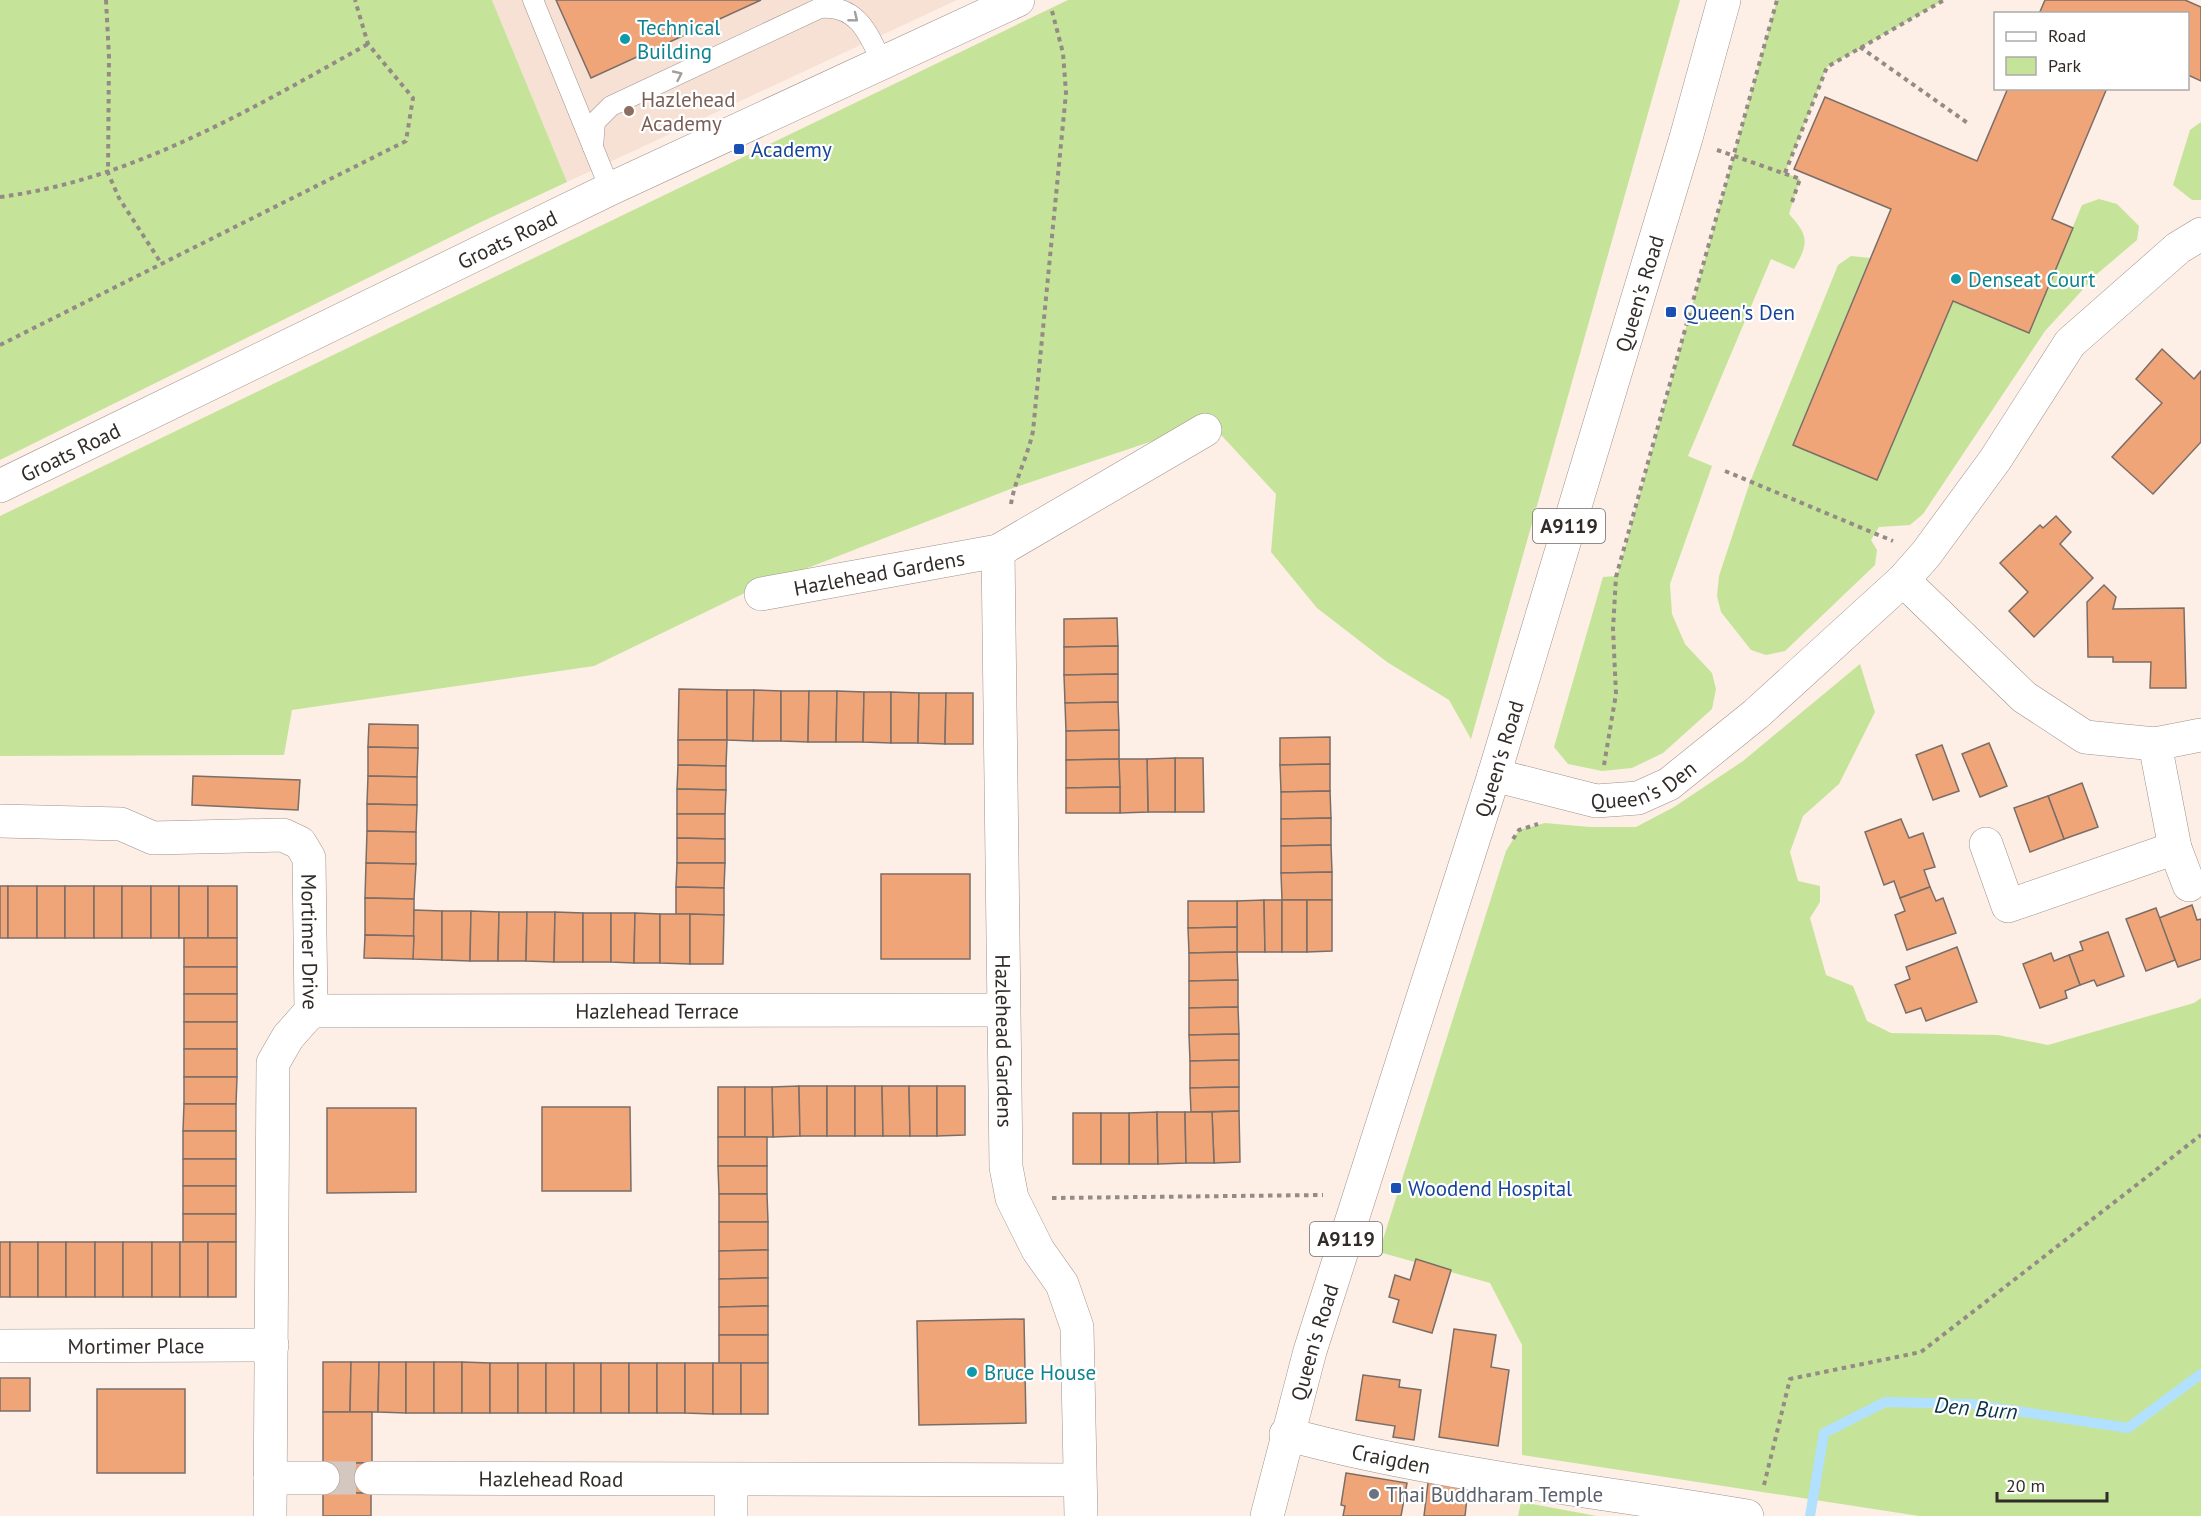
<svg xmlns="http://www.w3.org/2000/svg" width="2201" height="1516" viewBox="0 0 2201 1516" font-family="'PT Sans',sans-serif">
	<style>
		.built { fill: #f7e1d5 }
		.green { fill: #c5e499 }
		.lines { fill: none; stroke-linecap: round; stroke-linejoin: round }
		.stream { stroke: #b1e1fe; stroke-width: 10 }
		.building { fill: #f0a579; stroke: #7b6e67; stroke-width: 1.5 }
		.street-tunnel { stroke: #d4c7c0; stroke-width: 33; stroke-dasharray: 33 16; stroke-linecap: butt }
		.lane-casing { stroke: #9f928b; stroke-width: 21 }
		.street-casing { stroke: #9f928b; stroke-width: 34 }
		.primary-casing { stroke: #9f928b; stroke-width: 34 }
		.path { stroke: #958b86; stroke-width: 4; stroke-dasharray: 4.5 4.5; stroke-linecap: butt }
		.lane { stroke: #fff; stroke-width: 20 }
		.street { stroke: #fff; stroke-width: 33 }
		.primary { stroke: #fff; stroke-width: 33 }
		.oneway { stroke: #a2a09f }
		.culture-dot { fill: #0f9aa8; stroke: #fff; stroke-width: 2 }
		.education-dot { fill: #8d6e63; stroke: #fff; stroke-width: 2 }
		.transit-dot { fill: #1a4fb4; stroke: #fff; stroke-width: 2 }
		.worship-dot { fill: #6b7280; stroke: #fff; stroke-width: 2 }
		.labels { text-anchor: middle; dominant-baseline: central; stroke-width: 4.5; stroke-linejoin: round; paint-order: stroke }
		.shield { fill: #fff; stroke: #6f6b69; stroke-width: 1.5 }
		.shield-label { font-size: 20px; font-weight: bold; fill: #312c29 }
		.culture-label { font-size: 21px; fill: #0d838f; stroke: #fff; text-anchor: start }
		.education-label { font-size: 21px; fill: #785e54; stroke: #fff; text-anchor: start }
		.transit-label { font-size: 21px; fill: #164399; stroke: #fff; text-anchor: start }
		.street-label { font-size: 21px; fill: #312c29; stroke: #fff }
		.worship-label { font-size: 21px; fill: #5b616d; stroke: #fff; text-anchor: start }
		.water-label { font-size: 22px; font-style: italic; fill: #0d3347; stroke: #fff }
	</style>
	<rect width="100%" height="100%" fill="#fdeee6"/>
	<!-- built -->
	<path class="built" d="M492,0H957L567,182Z"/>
	<!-- green -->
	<g class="green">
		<path d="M0,0H492L567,182L481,222L0,460Z"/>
		<path d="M1068,0H1680L1471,739L1449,700L1387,662L1317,608L1271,552L1276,494L1209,422L1013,488L751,590L594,666L292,710L284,755L0,756V516Z"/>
		<path d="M1777,0H1944L1827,67L1785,173L1800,179L1789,214C1809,236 1809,243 1794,269L1771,259L1688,456L1712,466L1670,584L1672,614L1685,644L1712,673L1716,689L1712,709L1663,753L1632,768L1602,771L1568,764L1554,747L1603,577L1617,576Z"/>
		<path d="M2201,122V200H2192L2173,185L2190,130Z"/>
		<path d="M2099,199L2117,204L2139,226L2137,240L2097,274L2045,331L1923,514L1910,525L1879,527L1871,540L1877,550L1875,565L1785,651L1766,655L1751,650L1721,612L1717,596L1719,576L1750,482L1838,265L1851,256L1870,258L1793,444L1877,480L1953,301L2029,332L2082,205Z"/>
		<path d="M1860,664L1875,712L1839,784L1803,816L1790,852L1798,881L1820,886V902L1810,918L1826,975L1853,986L1867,1021L1891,1033L1998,1035L2048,1045L2194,1003L2201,998V1516H1919L1522,1455V1345L1490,1283L1379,1252L1506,851L1519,830L1545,823L1590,827H1636L1674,807L1743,761Z"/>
		<path d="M1521,1502L1597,1516H1518Z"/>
	</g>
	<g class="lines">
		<!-- stream -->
		<path class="stream" d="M1810,1516L1824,1433L1885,1402L1971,1404L2128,1428L2201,1374"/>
	</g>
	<!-- building -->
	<g class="building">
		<path d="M556,0H761L591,78Z"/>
		<path d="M2045,0H2185L2201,7V81L2188,75V14H2039Z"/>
		<path d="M2008,88H2107L2052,219L2073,228L2029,333L1953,301L1877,480L1793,445L1891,209L1794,169L1825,97L1977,161Z"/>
		<path d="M2162,349L2194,379L2201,371V442L2153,494L2112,457L2162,403L2136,379Z"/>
		<path d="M2056,516L2071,532L2060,544L2093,578L2034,637L2009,611L2028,592L2000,563L2040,525L2043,528Z"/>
		<path d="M2104,585L2116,597L2113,609L2184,608L2186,688H2150L2151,662H2113V657H2088L2087,602Z"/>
		<path d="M1117,618L1118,646L1064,647V619Z"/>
		<path d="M1118,646V674L1064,675V647Z"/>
		<path d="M1118,674V702L1065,703L1064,675Z"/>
		<path d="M679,689L727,690V740H678Z"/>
		<path d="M727,690H754L753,741L727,740Z"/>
		<path d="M754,690L781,691V741H753Z"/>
		<path d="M781,691H809L808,742L781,741Z"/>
		<path d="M809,691H837L836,742H808Z"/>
		<path d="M837,691L864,692L863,742H836Z"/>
		<path d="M864,692H891V743L863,742Z"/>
		<path d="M891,692L919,693L918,743H891Z"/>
		<path d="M919,693H946L945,744L918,743Z"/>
		<path d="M946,693H973V744H945Z"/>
		<path d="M1118,702L1119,730L1066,731L1065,703Z"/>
		<path d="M369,724L418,725V748L368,747Z"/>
		<path d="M1119,730V759L1066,760V731Z"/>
		<path d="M1330,737V764L1280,765V738Z"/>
		<path d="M678,740H727L726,766L678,765Z"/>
		<path d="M1989,743L2007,786L1980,797L1962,754Z"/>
		<path d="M1942,745L1959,791L1933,800L1916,755Z"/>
		<path d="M368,747L418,748L417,777L368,776Z"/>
		<path d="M1175,758H1203L1204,812H1175Z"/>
		<path d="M1175,758V812H1148L1147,759Z"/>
		<path d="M1119,759H1147L1148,812L1120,813Z"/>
		<path d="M1119,759L1120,787L1066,788V760Z"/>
		<path d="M1330,764V791L1281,792L1280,765Z"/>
		<path d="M678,765L726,766V790L677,789Z"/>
		<path d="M193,776L300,780L298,810L192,805Z"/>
		<path d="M368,776L417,777V805L367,804Z"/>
		<path d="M2082,783L2098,827L2064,839L2048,796Z"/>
		<path d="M1120,787V813H1066V788Z"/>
		<path d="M677,789L726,790L725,814H677Z"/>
		<path d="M1330,791L1331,818L1281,819V792Z"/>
		<path d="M2048,796L2064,839L2030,852L2014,808Z"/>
		<path d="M367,804L417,805L416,832L367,831Z"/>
		<path d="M677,814H725V839L677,838Z"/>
		<path d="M1331,818V845L1281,846V819Z"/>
		<path d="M1901,819L1909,838L1923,833L1935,867L1924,870L1930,887L1900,898L1894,881L1884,885L1865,832Z"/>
		<path d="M367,831L416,832V864L366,863Z"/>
		<path d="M677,838L725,839V863H677Z"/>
		<path d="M1331,845L1332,872L1281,873V846Z"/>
		<path d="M366,863L416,864L414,899L365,898Z"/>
		<path d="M677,863H725L724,888L676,887Z"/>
		<path d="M1332,872V900H1282L1281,873Z"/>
		<rect x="881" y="874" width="89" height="85"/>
		<rect x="0" y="886" width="8" height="52"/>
		<rect x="8" y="886" width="29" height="52"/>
		<rect x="37" y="886" width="28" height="52"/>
		<rect x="65" y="886" width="29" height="52"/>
		<rect x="94" y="886" width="28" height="52"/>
		<rect x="122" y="886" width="29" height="52"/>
		<rect x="151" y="886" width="28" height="52"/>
		<rect x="179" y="886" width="29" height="52"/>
		<rect x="208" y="886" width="29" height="52"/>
		<path d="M676,887L724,888V915L676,914Z"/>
		<path d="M1930,887L1936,901L1943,898L1956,933L1907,950L1895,915L1905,911L1900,898Z"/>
		<path d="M365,898L414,899V936L365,935Z"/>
		<path d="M1264,900L1265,952H1237V901Z"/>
		<path d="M1264,900H1282V952H1265Z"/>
		<rect x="1282" y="900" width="25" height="52"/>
		<path d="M1307,900H1332V951L1307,952Z"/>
		<path d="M1188,901H1237V927L1188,928Z"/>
		<path d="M2192,905L2197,920L2201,919V959L2178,967L2159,918Z"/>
		<path d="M2156,908L2175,960L2146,971L2126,919Z"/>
		<path d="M414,910L442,911V960L413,959Z"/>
		<path d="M442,911H471L470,961L442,960Z"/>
		<path d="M471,911L499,912L498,961H470Z"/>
		<path d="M499,912H527L526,961H498Z"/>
		<path d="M527,912H555L554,962L526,961Z"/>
		<path d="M555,912L583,913V962H554Z"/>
		<rect x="583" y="913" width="28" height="49"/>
		<path d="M611,913H635L634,963L611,962Z"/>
		<path d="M635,913L660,914V963H634Z"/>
		<path d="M660,914H690V964L660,963Z"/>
		<path d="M690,914L724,915L723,964H690Z"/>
		<path d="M1237,927V952L1189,953L1188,928Z"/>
		<path d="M2108,932L2124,976L2097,986L2094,980L2080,985L2069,955L2083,950L2080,942Z"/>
		<path d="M365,935L414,936L413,959L364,958Z"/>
		<rect x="184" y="938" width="53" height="29"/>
		<path d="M1957,947L1977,1002L1926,1021L1921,1008L1906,1013L1895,985L1910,979L1906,967Z"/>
		<path d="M1237,952L1238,980L1189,981V953Z"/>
		<path d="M2051,953L2054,961L2069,955L2080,985L2065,991L2067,998L2040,1008L2023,964Z"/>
		<rect x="184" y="967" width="53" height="27"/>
		<path d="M1238,980V1007L1189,1008V981Z"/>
		<rect x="184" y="994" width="53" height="28"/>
		<path d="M1238,1007L1239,1034L1189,1035V1008Z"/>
		<rect x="184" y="1022" width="53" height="27"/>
		<path d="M1239,1034V1060L1190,1061L1189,1035Z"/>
		<rect x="184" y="1049" width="53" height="28"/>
		<path d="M1239,1060V1087L1190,1088V1061Z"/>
		<path d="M184,1077H237L236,1104H184Z"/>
		<path d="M799,1086L800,1136L773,1137L772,1087Z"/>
		<path d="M799,1086H827V1136H800Z"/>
		<rect x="827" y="1086" width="28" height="50"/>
		<path d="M855,1086H882L883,1136H855Z"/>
		<path d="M882,1086H909L910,1136H883Z"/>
		<path d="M909,1086H937V1136H910Z"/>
		<path d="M937,1086H965V1135L937,1136Z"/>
		<rect x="718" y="1087" width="27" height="50"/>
		<path d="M745,1087H772L773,1137H745Z"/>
		<path d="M1239,1087V1111L1191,1112L1190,1088Z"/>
		<path d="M184,1104H236V1131H183Z"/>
		<path d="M542,1107H630L631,1191H542Z"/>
		<path d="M327,1108H416V1192L327,1193Z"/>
		<path d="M1239,1111L1240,1162L1214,1163L1212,1112Z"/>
		<path d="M1157,1112L1158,1164H1129V1113Z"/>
		<path d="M1157,1112H1185L1186,1163L1158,1164Z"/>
		<path d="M1185,1112H1212L1214,1163H1186Z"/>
		<rect x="1073" y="1113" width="28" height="51"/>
		<rect x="1101" y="1113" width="28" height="51"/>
		<rect x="183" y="1131" width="53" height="28"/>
		<rect x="718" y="1137" width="49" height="29"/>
		<rect x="183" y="1159" width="53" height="27"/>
		<path d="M718,1166H767V1194H719Z"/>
		<rect x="183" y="1186" width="53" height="28"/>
		<path d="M719,1194H767L768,1222H719Z"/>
		<rect x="183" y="1214" width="53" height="28"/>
		<path d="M719,1222H768V1250L719,1251Z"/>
		<rect x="0" y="1242" width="10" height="55"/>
		<rect x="10" y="1242" width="28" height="55"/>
		<rect x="38" y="1242" width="28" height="55"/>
		<rect x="66" y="1242" width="29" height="55"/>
		<rect x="95" y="1242" width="28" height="55"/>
		<rect x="123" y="1242" width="29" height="55"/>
		<rect x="152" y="1242" width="28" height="55"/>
		<rect x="180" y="1242" width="28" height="55"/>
		<rect x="208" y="1242" width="28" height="55"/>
		<path d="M768,1250V1278L719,1279V1251Z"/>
		<path d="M1416,1259L1451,1270L1432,1333L1393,1322L1399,1300L1389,1297L1395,1275L1410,1280Z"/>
		<path d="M768,1278V1306L719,1307V1279Z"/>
		<path d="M768,1306V1335H719V1307Z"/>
		<path d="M1024,1319L1026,1423L919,1425L917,1321Z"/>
		<path d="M1454,1329L1496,1335L1491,1367L1509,1370L1498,1446L1439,1437Z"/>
		<rect x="719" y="1335" width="49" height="28"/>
		<path d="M323,1362H351L350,1412H323Z"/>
		<path d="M351,1362H379L378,1412H350Z"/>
		<path d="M379,1362H406V1413L378,1412Z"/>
		<rect x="406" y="1362" width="28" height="51"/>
		<rect x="434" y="1362" width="28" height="51"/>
		<path d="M462,1362L490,1363V1413H462Z"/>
		<rect x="490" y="1363" width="28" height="50"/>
		<rect x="518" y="1363" width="28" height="50"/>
		<rect x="546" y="1363" width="28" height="50"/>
		<rect x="574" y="1363" width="27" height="50"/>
		<rect x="601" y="1363" width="28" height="50"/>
		<rect x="629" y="1363" width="28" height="50"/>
		<rect x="657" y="1363" width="28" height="50"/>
		<path d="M685,1363H713V1414L685,1413Z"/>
		<rect x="713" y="1363" width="28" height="51"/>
		<rect x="741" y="1363" width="27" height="51"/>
		<path d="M1363,1375L1400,1380L1399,1387L1421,1390L1414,1440L1393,1437L1395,1426L1356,1420Z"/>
		<rect x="0" y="1378" width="30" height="33"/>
		<rect x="97" y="1389" width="88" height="84"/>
		<rect x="323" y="1412" width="49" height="51"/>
		<path d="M323,1463H372L371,1493H323Z"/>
		<path d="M1346,1473L1407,1483L1401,1516H1343L1345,1506L1341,1505Z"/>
		<path d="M1429,1475L1469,1480L1465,1516H1424Z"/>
		<rect x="323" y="1493" width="48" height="23"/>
	</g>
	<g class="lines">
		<!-- street-tunnel -->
		<path class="street-tunnel" d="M323,1478H371"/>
		<defs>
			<g id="lane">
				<path d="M533,0L610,189"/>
				<path d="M593,147L595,122L611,106L820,8C857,4 869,34 882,63"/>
			</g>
			<g id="street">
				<path id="s1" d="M0,486L610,189L1018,0"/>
				<path id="s2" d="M998,551L1006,1167L1012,1198L1038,1250L1062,1284L1077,1327L1081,1516"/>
				<path d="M1903,580L2024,697L2085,737L2155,744L2201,735"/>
				<path id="s3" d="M761,594L998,551L1205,430"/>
				<path d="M2155,744L2175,848L2189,885"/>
				<path id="s4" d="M1494,775L1596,801L1638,798L1669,784L1756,714L1903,580L1926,554L1995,460L2070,343L2178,248L2201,234"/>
				<path id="s5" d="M0,821L121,824L153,838L283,835L300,843L309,858L311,1011L288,1037L273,1063L270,1516"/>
				<path d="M1986,844L2008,906L2175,848"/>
				<path id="s6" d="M311,1011L1003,1010"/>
				<path id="s7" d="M0,1346L272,1345"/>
				<path id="s8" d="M1286,1434C1436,1475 1594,1490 1747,1516"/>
				<path d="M270,1478H323"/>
				<path id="s9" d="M371,1478L1079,1480"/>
				<path d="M731,1481V1516"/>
			</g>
			<g id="primary">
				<path id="s10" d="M1267,1516L1310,1351L1494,775L1686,138L1724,0"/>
			</g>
		</defs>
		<!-- lane casing -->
		<use href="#lane" class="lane-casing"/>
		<!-- street casing -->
		<use href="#street" class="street-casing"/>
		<!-- primary casing -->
		<use href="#primary" class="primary-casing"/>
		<!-- path -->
		<g class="path">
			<path d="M106,0L109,57L108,173L119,198L161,263"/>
			<path d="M1860,47L1969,124"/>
			<path d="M1717,150L1800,179L1792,202"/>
			<path d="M1785,173L1827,67L1944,0"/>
			<path d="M0,197C133,180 253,108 368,44"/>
			<path d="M0,345L406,141L413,98L368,44L355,0"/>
			<path d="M1725,471L1893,541"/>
			<path d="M1011,504C1015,479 1028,456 1033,431L1066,93L1063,53L1052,11"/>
			<path d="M1604,765L1616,694L1613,629L1616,577L1777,0"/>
			<path d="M1513,839L1519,830L1538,824"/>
			<path d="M1052,1198L1323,1195"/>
			<path d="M1764,1485L1790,1379L1921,1352L2201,1135"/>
		</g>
		<!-- lane -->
		<use href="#lane" class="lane"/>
		<!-- street -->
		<use href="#street" class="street"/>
		<!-- primary -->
		<use href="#primary" class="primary"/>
	</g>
	<!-- one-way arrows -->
	<defs><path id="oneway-chevron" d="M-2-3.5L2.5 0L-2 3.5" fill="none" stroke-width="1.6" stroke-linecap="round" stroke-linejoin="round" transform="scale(1.5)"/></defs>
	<g class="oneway">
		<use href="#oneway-chevron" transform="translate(854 18) rotate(39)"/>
		<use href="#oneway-chevron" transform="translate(678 75) rotate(-25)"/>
	</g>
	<!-- markers -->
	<g class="culture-dot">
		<circle cx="625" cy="39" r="6"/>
		<circle cx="1956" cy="279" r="6"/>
		<circle cx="972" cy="1372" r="6"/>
	</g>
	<circle class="education-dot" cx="629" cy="111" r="6"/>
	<g class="transit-dot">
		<rect x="733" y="143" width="12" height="12" rx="3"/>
		<rect x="1665" y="306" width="12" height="12" rx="3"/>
		<rect x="1390" y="1182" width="12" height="12" rx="3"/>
	</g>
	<circle class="worship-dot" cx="1374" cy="1494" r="6"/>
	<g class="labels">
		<!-- shield labels -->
		<g class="shield">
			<rect x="1533" y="509" width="72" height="34" rx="4.5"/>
			<rect x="1310" y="1222" width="72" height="34" rx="4.5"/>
		</g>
		<g class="shield-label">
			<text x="1569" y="526">A9119</text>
			<text x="1346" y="1239">A9119</text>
		</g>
		<!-- culture labels -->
		<g class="culture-label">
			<text x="637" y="27">Technical<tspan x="637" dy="24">Building</tspan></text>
			<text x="1968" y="279">Denseat Court</text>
			<text x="984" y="1372">Bruce House</text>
		</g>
		<!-- education labels -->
		<g class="education-label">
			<text x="641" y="99">Hazlehead<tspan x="641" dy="24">Academy</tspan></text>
		</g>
		<!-- transit labels -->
		<g class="transit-label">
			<text x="751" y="149">Academy</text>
			<text x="1683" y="312">Queen's Den</text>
			<text x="1408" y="1188">Woodend Hospital</text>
		</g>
		<!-- street labels -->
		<g class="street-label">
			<text stroke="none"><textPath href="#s1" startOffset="564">Groats Road</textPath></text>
			<text stroke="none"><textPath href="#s10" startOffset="1278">Queen's Road</textPath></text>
			<text stroke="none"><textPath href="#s1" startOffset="78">Groats Road</textPath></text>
			<text stroke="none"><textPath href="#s3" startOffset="120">Hazlehead Gardens</textPath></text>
			<text stroke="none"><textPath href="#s10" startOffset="792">Queen's Road</textPath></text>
			<text stroke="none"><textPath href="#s4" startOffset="156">Queen's Den</textPath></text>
			<text stroke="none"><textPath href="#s5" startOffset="406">Mortimer Drive</textPath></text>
			<text stroke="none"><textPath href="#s6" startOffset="346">Hazlehead Terrace</textPath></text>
			<text stroke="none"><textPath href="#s2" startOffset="490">Hazlehead Gardens</textPath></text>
			<text stroke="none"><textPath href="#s10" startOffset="180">Queen's Road</textPath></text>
			<text stroke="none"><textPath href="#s7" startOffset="136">Mortimer Place</textPath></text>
			<text stroke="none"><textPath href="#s8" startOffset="108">Craigden</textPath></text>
			<text stroke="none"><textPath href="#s9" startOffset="180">Hazlehead Road</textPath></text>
		</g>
		<!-- worship labels -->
		<g class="worship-label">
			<text x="1386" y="1494">Thai Buddharam Temple</text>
		</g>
		<!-- water labels -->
		<g class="water-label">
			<text transform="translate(1976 1408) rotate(5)">Den Burn</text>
		</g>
	</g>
	<!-- legend -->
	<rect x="1994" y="12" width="195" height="78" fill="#ffffff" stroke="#adaba9" stroke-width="1.5"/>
	<rect x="2006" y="32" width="30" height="9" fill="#ffffff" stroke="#adaba9" stroke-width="1.5"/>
	<text x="2048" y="42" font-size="18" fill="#312c29">Road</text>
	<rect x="2006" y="57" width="30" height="18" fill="#c5e499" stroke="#adaba9" stroke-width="1.5"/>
	<text x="2048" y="72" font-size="18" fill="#312c29">Park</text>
	<!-- scale -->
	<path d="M1997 1492v9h110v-9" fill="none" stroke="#312c29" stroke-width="3"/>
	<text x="2006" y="1492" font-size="18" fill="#312c29" stroke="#ffffff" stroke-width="4.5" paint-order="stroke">20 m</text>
</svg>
